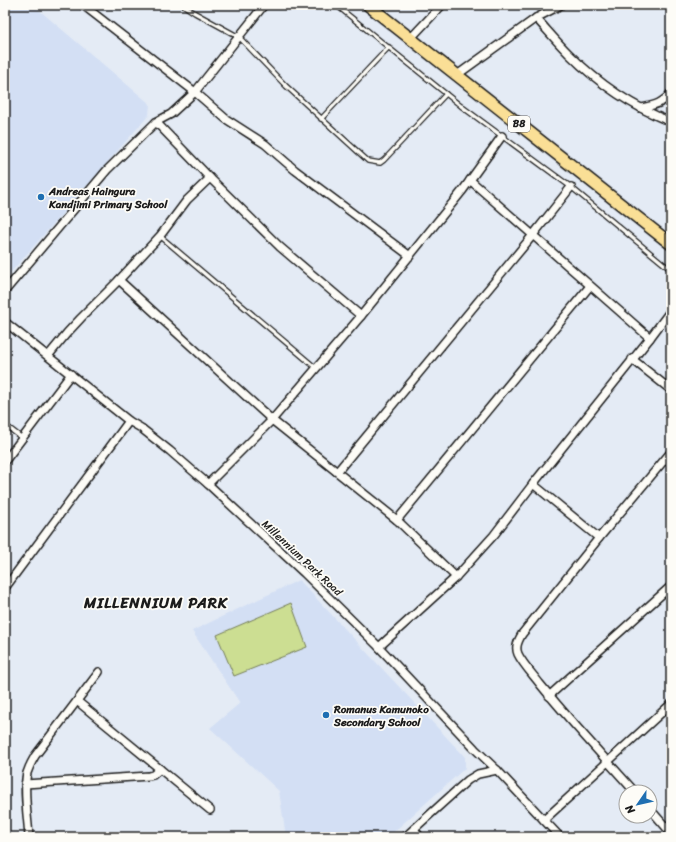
<svg xmlns="http://www.w3.org/2000/svg" width="676" height="842" viewBox="0 0 676 842" font-family="Sriracha,sans-serif">
	<style>
		.built { fill: #d3dff4 }
		.green { fill: #ccde92; stroke: #747d57 }
		.lines { fill: none; stroke-linecap: round; stroke-linejoin: round }
		.service-casing { stroke: #1c1c1c; stroke-width: 6 }
		.minor-casing { stroke: #1c1c1c; stroke-width: 10 }
		.trunk-casing { stroke: #1c1c1c; stroke-width: 14 }
		.service { stroke: #fdfcf7; stroke-width: 3.5 }
		.minor { stroke: #fdfcf7; stroke-width: 7 }
		.trunk { stroke: #fadf96; stroke-width: 11 }
		.poi-dot { fill: #1f6fb2; stroke: #fdfcf7; stroke-width: 1.5 }
		.labels { text-anchor: middle; dominant-baseline: central; stroke-width: 3.5; stroke-linejoin: round; paint-order: stroke }
		.shield { fill: #fdfcf7; stroke: #605f5e; stroke-width: 1 }
		.shield-label { font-size: 10px; font-weight: bold; fill: #1c1c1c }
		.poi-label { font-size: 11px; font-weight: bold; fill: #1c1c1c; stroke: #fdfcf7; text-anchor: start }
		.street-label { font-size: 11px; fill: #1c1c1c; stroke: #fdfcf7 }
		.district-label { font-size: 15px; font-weight: bold; letter-spacing: 1px; fill: #1c1c1c; stroke: #fdfcf7 }
	</style>
	<rect width="100%" height="100%" fill="#e4ebf5"/>
	<filter id="ink" filterUnits="userSpaceOnUse"><feTurbulence type="fractalNoise" baseFrequency=".025" numOctaves="2"/><feDisplacementMap in="SourceGraphic" scale="8" xChannelSelector="R" yChannelSelector="G"/><feConvolveMatrix kernelMatrix="1 2 1 2 8 2 1 2 1" color-interpolation-filters="sRGB"/></filter>
	<g filter="url(#ink)">
		<!-- built -->
		<g class="built">
			<path d="M5,5H33L150,104L149,115L5,279Z"/>
			<path d="M299,580L465,757V768L388,837H286L279,791L210,728L240,703L192,631Z"/>
		</g>
		<!-- green -->
		<path class="green" d="M291,603L307,647L234,676L217,635Z"/>
		<g class="lines">
			<defs>
				<g id="service">
					<path d="M183,5L195,13L239,37L286,86L368,161L380,163L384,160L446,94"/>
					<path d="M336,5L461,106L571,187L671,270"/>
					<path d="M321,119L389,47"/>
					<path d="M160,236L316,368"/>
					<path d="M5,425L22,438"/>
				</g>
				<g id="minor">
					<path d="M83,5L195,92L226,119L265,144L295,170L410,256"/>
					<path d="M536,18C547,30 558,43 569,54C598,83 633,107 671,122"/>
					<path d="M410,39L442,5"/>
					<path d="M457,75L536,18L561,5"/>
					<path d="M641,108C655,105 662,104 671,93"/>
					<path d="M156,122L210,178L280,247L361,316"/>
					<path d="M470,180L650,338"/>
					<path d="M119,280L272,420L397,520L456,577"/>
					<path d="M5,291L107,170L156,122L171,114L195,92L264,5"/>
					<path d="M5,322L129,421L141,428L170,451L208,484L304,573L379,647L475,749L497,770L560,837"/>
					<path d="M48,356L67,333L81,318L119,280L160,236L187,200L210,178"/>
					<path d="M632,359L671,390"/>
					<path d="M5,461L71,374"/>
					<path d="M337,472L533,235L571,187"/>
					<path d="M208,484L272,420L361,316L463,190L502,136"/>
					<path d="M533,484L599,538"/>
					<path d="M397,520L590,286"/>
					<path d="M5,588L118,436L129,421"/>
					<path d="M379,647L456,577L494,535L533,484L650,338L671,310"/>
					<path d="M549,696L671,586"/>
					<path d="M77,701L210,810"/>
					<path d="M25,784L149,776L153,775L160,769"/>
					<path d="M635,792C603,756 570,721 540,684C534,676 522,663 518,654C515,647 518,641 522,634L599,538L671,452"/>
					<path d="M650,809L671,833"/>
					<path d="M544,820L671,704"/>
					<path d="M414,829L420,837"/>
					<path d="M29,837C28,819 23,790 27,773C29,767 32,761 35,756L99,672"/>
					<path d="M405,837L468,780L478,774L497,770"/>
				</g>
				<path id="trunk" d="M368,5L671,244"/>
			</defs>
			<!-- service casing -->
			<use href="#service" class="service-casing"/>
			<!-- minor casing -->
			<use href="#minor" class="minor-casing"/>
			<!-- trunk casing -->
			<use href="#trunk" class="trunk-casing"/>
			<!-- service -->
			<use href="#service" class="service"/>
			<!-- minor -->
			<use href="#minor" class="minor"/>
			<!-- trunk -->
			<use href="#trunk" class="trunk"/>
		</g>
	</g>
	<!-- markers -->
	<g class="poi-dot">
		<circle cx="41" cy="197" r="4"/>
		<circle cx="326" cy="715" r="4"/>
	</g>
	<g class="labels">
		<!-- shield labels -->
		<rect class="shield" x="508" y="116" width="22" height="16" rx="3"/>
		<g class="shield-label">
			<text x="519" y="124">B8</text>
		</g>
		<!-- poi labels -->
		<g class="poi-label">
			<text x="49" y="191">Andreas Haingura<tspan x="49" dy="13">Kandjimi Primary School</tspan></text>
			<text x="334" y="709">Romanus Kamunoko<tspan x="334" dy="13">Secondary School</tspan></text>
		</g>
		<!-- street labels -->
		<g class="street-label">
			<text transform="translate(302 558) rotate(43)">Millennium Park Road</text>
		</g>
		<!-- district labels -->
		<g class="district-label">
			<text x="156" y="603">MILLENNIUM PARK</text>
		</g>
	</g>
	<!-- margin -->
	<rect width="676" height="842" fill="none" stroke="#fdfcf7" stroke-width="20"/>
	<rect x="10" y="10" width="656" height="822" fill="none" stroke="#1c1c1c" stroke-width="1.5" filter="url(#ink)"/>
	<!-- north arrow -->
	<g transform="translate(638 804) rotate(236)"><circle r="19" fill="#fdfcf7" stroke="#a3a29f"/>
	<path d="M0-3L7 15L0 10L-7 15Z" fill="#1f6fb2"/>
	<text y="-6" font-size="11" font-weight="bold" text-anchor="middle" fill="#1c1c1c">N</text>
	</g>
</svg>
